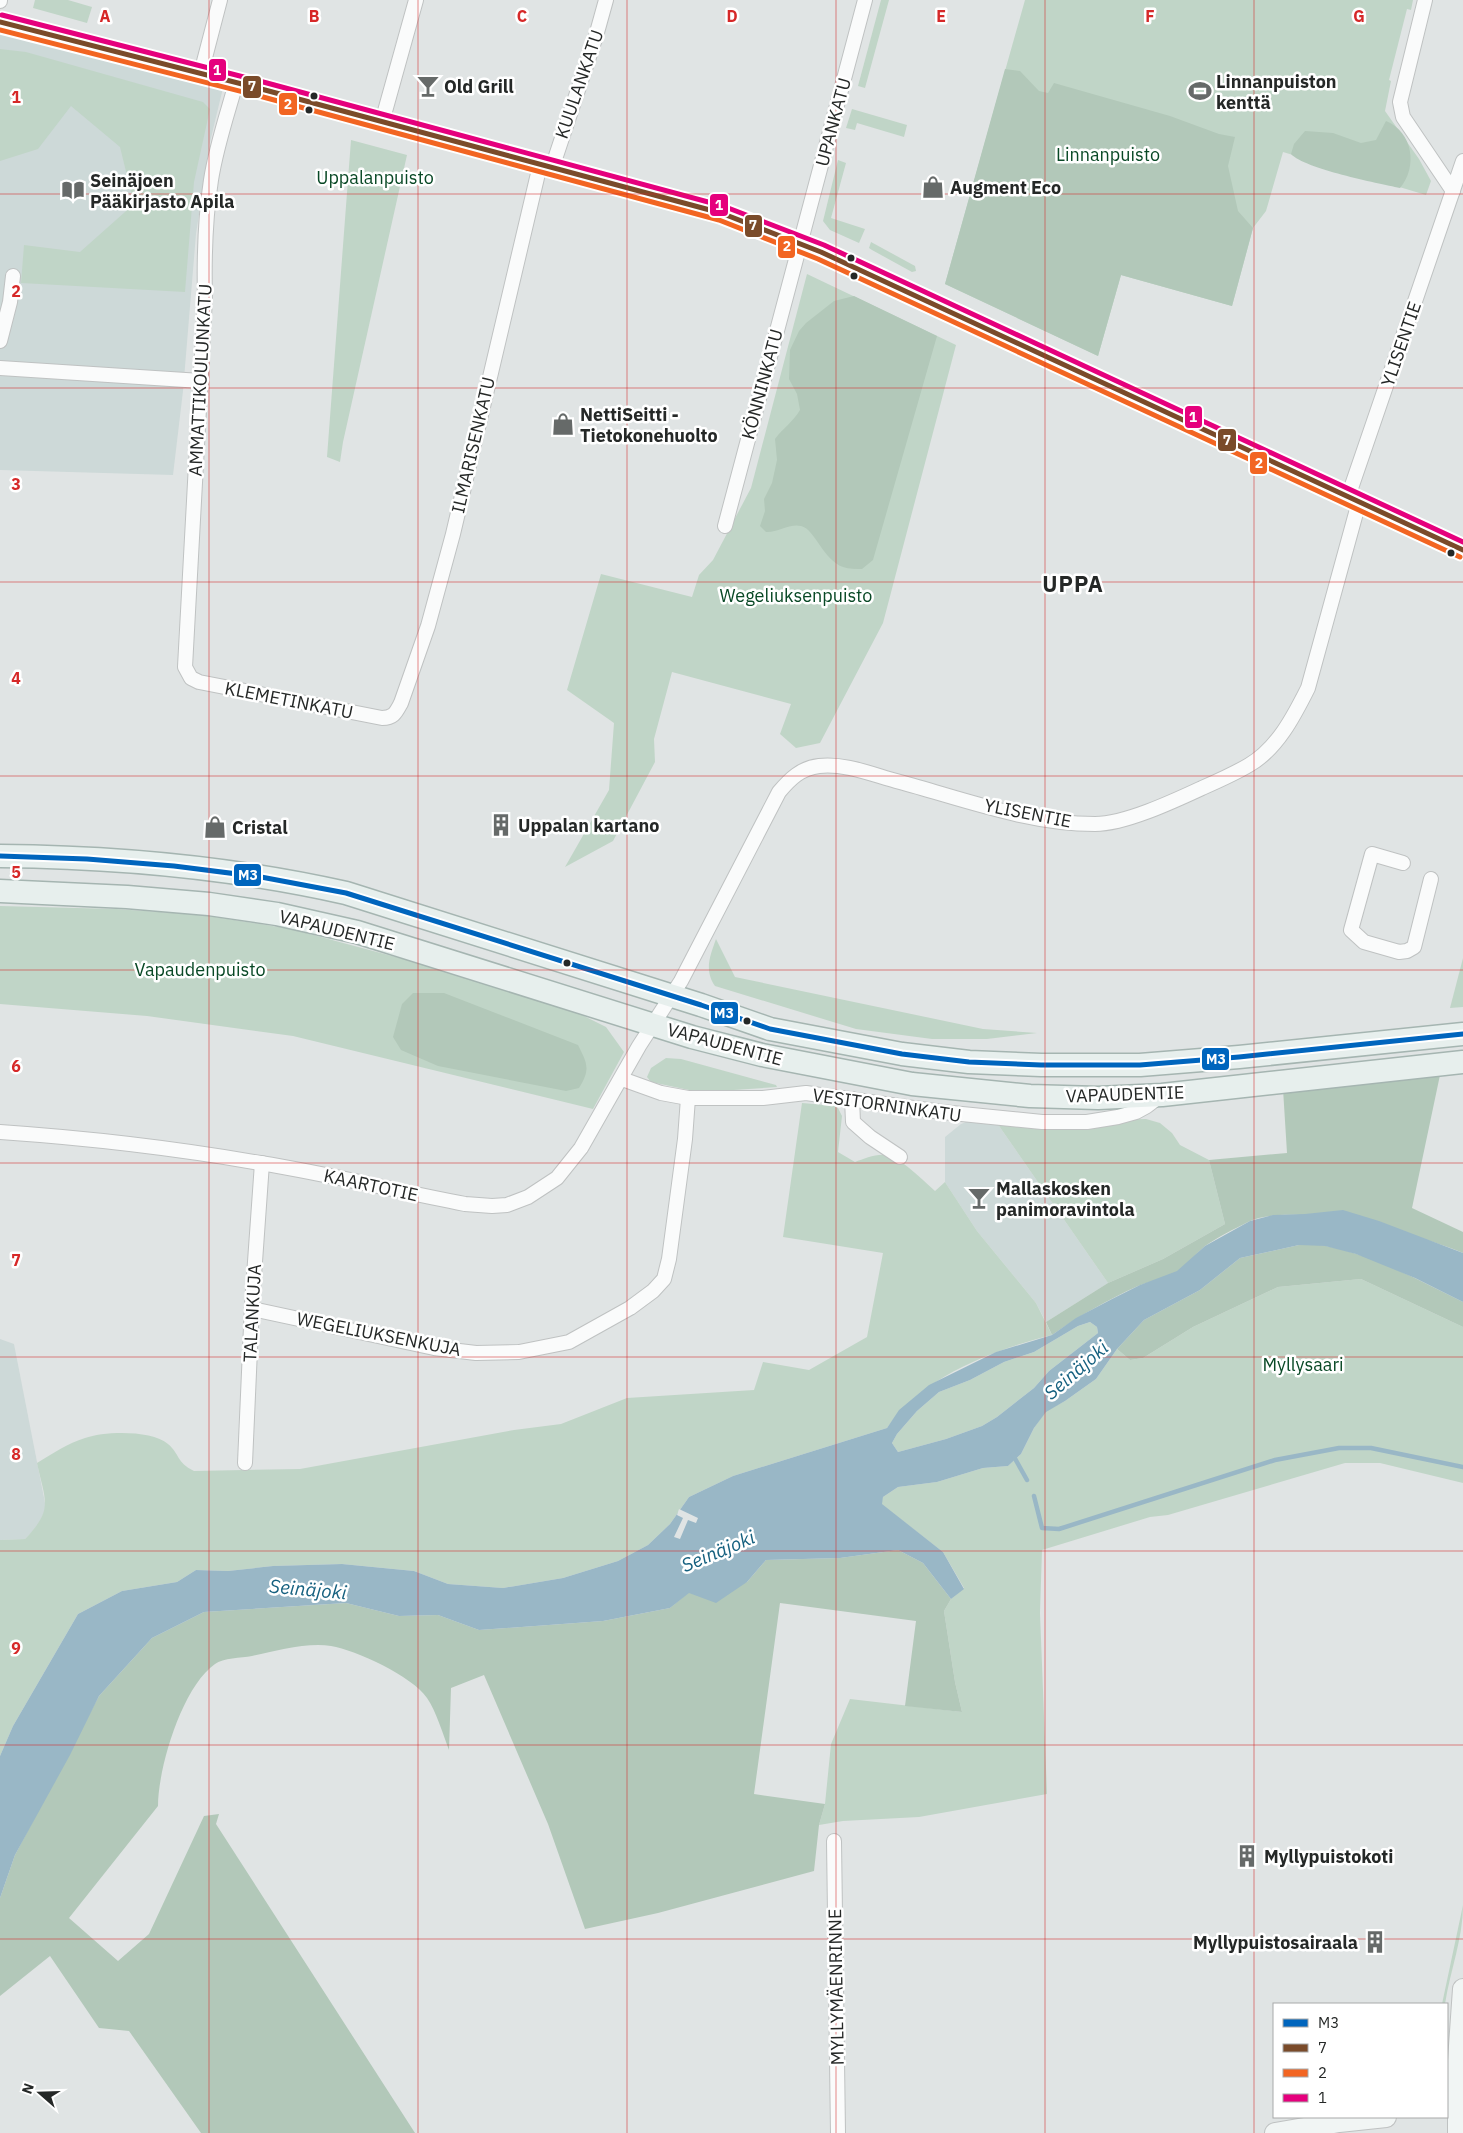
<svg xmlns="http://www.w3.org/2000/svg" width="1463" height="2133" viewBox="0 0 1463 2133" font-family="'IBM Plex Sans',sans-serif">
	<style>
		.built { fill: #cdd9d8 }
		.green { fill: #c0d5c7 }
		.forest { fill: #b2c8b9 }
		.water { fill: #99b7c6; fill-rule: evenodd }
		.pier { fill: #e0e4e4 }
		.lines { fill: none; stroke-linecap: round; stroke-linejoin: round }
		.stream { stroke: #99b7c6; stroke-width: 4.5 }
		.street-casing { stroke: #bfc2c2; stroke-width: 16 }
		.secondary-casing { stroke: #bfc2c2; stroke-width: 22 }
		.primary-casing { stroke: #a5b5b1; stroke-width: 25 }
		.street { stroke: #fafbfb; stroke-width: 14 }
		.secondary { stroke: #f1f5f4; stroke-width: 20 }
		.primary { stroke: #e7efed; stroke-width: 22 }
		.bus-1-casing { stroke: #fff; stroke-width: 9 }
		.bus-2-casing { stroke: #fff; stroke-width: 9 }
		.bus-3-casing { stroke: #fff; stroke-width: 9 }
		.bus-4-casing { stroke: #fff; stroke-width: 9 }
		.bus-1 { stroke: #0065bd; stroke-width: 5 }
		.bus-2 { stroke: #7a4b2a; stroke-width: 5 }
		.bus-3 { stroke: #f26522; stroke-width: 5 }
		.bus-4 { stroke: #e5007d; stroke-width: 5 }
		.grid { fill: none; stroke: #d62828; stroke-width: 1; stroke-opacity: 0.55 }
		.bus-dot { fill: #252827; stroke: #fff; stroke-width: 2 }
		.labels { text-anchor: middle; dominant-baseline: central; stroke-width: 5; stroke-linejoin: round; paint-order: stroke }
		.poi-label { font-size: 18px; font-weight: bold; fill: #252827; stroke: #fff; text-anchor: start }
		.street-label { font-size: 18px; fill: #252827; stroke: #fff }
		.park-label { font-size: 18px; fill: #084825; stroke: #fff }
		.water-label { font-size: 19px; font-style: italic; fill: #15607f; stroke: #fff }
		.district-label { font-size: 22px; font-weight: bold; letter-spacing: 1px; fill: #252827; stroke: #fff }
		.grid-label { font-size: 16px; text-anchor: middle; font-weight: bold; fill: #d62828; stroke: #fff; stroke-width: 5; stroke-linejoin: round; paint-order: stroke }
		.line-badge { stroke: #fff; stroke-width: 2 }
		.badge-label { font-size: 14px; text-anchor: middle; font-weight: bold; fill: #fff }
	</style>
	<rect width="100%" height="100%" fill="#e0e4e4"/>
	<!-- built -->
	<g class="built">
		<path d="M0,33L33,38L223,88L210,142L196,234L183,391L173,475L0,470Z"/>
		<path d="M971,1120L997,1123L1108,1283L1046,1322L1036,1303L977,1231L945,1182V1137L961,1124Z"/>
		<path d="M0,1339L14,1344L46,1508L38,1526L25,1539L0,1540Z"/>
	</g>
	<!-- green -->
	<g class="green">
		<path d="M35,0H68L92,7L87,23L33,8Z"/>
		<path d="M881,0H889L865,88L858,86Z"/>
		<path d="M1025,0H1413L1411,10L1407,9L1389,80L1391,81L1385,111L1419,159L1431,181L1426,195L1283,152L1266,211L1253,228L1232,306L1121,275L1098,356L945,284Z"/>
		<path d="M0,49L26,52L203,102L210,109L194,182L185,292L21,283L24,245L80,252L134,204L120,147L71,106L38,149L0,161Z"/>
		<path d="M852,109L907,125L904,137L857,123L855,130L846,128Z"/>
		<path d="M351,140L407,155L343,442L340,462L327,457Z"/>
		<path d="M838,160L846,163L831,218L865,229L859,243L830,230L823,221Z"/>
		<path d="M871,242L915,266L916,271L912,272L872,250L869,248Z"/>
		<path d="M807,274L956,345L883,623L820,743L796,748L780,734L791,704L672,672L654,739L655,762L613,841L565,867L609,790L614,723L567,690L601,574L692,597L699,575L713,560L751,488Z"/>
		<path d="M0,906L116,909L203,915L291,929L433,967L580,1014L606,1027L624,1052L593,1109L293,1036L147,1016L0,1004Z"/>
		<path d="M716,939L735,977L983,1029L1037,1033L987,1039H932L856,1029L715,986C704,970 710,956 716,939Z"/>
		<path d="M1463,958V1007L1450,1008Z"/>
		<path d="M666,1058L681,1059L776,1085L777,1087L719,1091L689,1090L651,1082L647,1077L651,1068Z"/>
		<path d="M802,1103L837,1106L842,1116L838,1152L855,1162C865,1158 880,1152 890,1156C905,1162 923,1180 935,1191L945,1182L977,1231L1036,1303L1052,1335C993,1350 923,1376 887,1428L733,1476L689,1497L670,1524L648,1545L618,1561L563,1578L503,1588L448,1584L414,1571L342,1564L273,1566L228,1571L196,1570L177,1582L122,1591L78,1614L13,1726L0,1756V1540L25,1539C54,1509 45,1501 37,1463C52,1454 68,1443 85,1438C105,1431 152,1430 168,1444C180,1454 176,1462 194,1471L300,1469L514,1430L561,1424L627,1398L754,1390L763,1362L809,1370L867,1337L883,1253L783,1237Z"/>
		<path d="M1146,1119L1160,1123L1172,1133L1180,1145L1209,1160L1225,1224L1163,1259L1108,1283L997,1123Z"/>
		<path d="M1361,1279L1463,1327V1483L1380,1463H1345L1168,1515L1150,1517L1042,1550L1040,1613L1047,1794L919,1817L843,1821L819,1825L825,1804L831,1744L850,1699L962,1712L955,1682L944,1611L951,1599L964,1588L943,1552L881,1504L883,1497L898,1487L937,1482L983,1468L1008,1466L1021,1454L1034,1428L1046,1411L1065,1401L1096,1379L1117,1349L1130,1360L1143,1358L1193,1327L1278,1287Z"/>
		<path d="M1090,1322L1097,1327L1098,1333L1049,1371L1034,1388L997,1417L982,1426L946,1439L898,1452L892,1443L897,1434L917,1411L939,1392L970,1380L1004,1362L1034,1352L1078,1326Z"/>
		<path d="M1463,1905C1463,1939 1450,1971 1445,2004H1442Z"/>
	</g>
	<!-- forest -->
	<g class="forest">
		<path d="M1005,69L1020,71L1039,91L1048,93L1054,83L1170,116L1219,134L1235,137L1228,166L1238,211L1253,228L1232,306L1121,275L1098,356L945,284Z"/>
		<path d="M1386,121C1413,132 1418,167 1400,188C1377,183 1305,169 1291,154L1294,144L1305,131L1333,133L1361,143L1376,140Z"/>
		<path d="M854,296L937,336L873,560L862,569C856,569 849,569 843,567C823,560 815,529 801,526C790,523 777,533 766,532L760,526L765,511L764,499L772,483L777,460L775,439C783,428 793,422 800,410L797,394L789,379L790,350L799,331L806,323L834,301Z"/>
		<path d="M413,993H444L578,1045C587,1063 591,1069 579,1088L566,1091L438,1066L401,1050L393,1037L402,1004Z"/>
		<path d="M1440,1075L1412,1208L1463,1232V1253C1418,1234 1293,1200 1248,1222C1234,1229 1218,1237 1205,1246C1195,1254 1188,1265 1177,1272C1165,1279 1150,1281 1138,1286C1107,1300 1079,1316 1052,1335L1046,1322L1108,1283L1163,1259L1225,1224L1209,1160L1287,1153L1283,1089Z"/>
		<path d="M1299,1245C1308,1245 1318,1244 1326,1246C1374,1255 1420,1281 1463,1302V1327L1361,1279L1278,1287L1193,1327L1143,1358L1130,1360L1117,1349L1144,1320L1200,1290L1240,1258Z"/>
		<path d="M898,1550L923,1563L951,1599L944,1611L955,1682L962,1712L905,1706L916,1621L780,1603L754,1794L825,1804L819,1825L814,1871L658,1913L585,1929L548,1824L484,1675L451,1688L449,1750C443,1734 436,1711 427,1698C412,1676 356,1650 331,1646C308,1642 274,1651 252,1656C241,1658 223,1658 215,1664C182,1687 158,1768 158,1806L69,1918L118,1961L149,1934L204,1816L219,1814L216,1824L415,2133H201L129,2031L99,2028L50,1956L0,1996V1898L15,1855L99,1696L152,1638L204,1612L346,1603L399,1616L438,1615L479,1630L603,1621L670,1608L689,1592L747,1582L766,1560L840,1558Z"/>
	</g>
	<!-- water -->
	<path class="water" d="M1343,1210L1379,1221L1463,1253V1302L1415,1278L1356,1254L1325,1246L1299,1245L1240,1258L1200,1290L1144,1320L1117,1349L1096,1379L1065,1401L1046,1412L1034,1428L1021,1454L1008,1466L983,1468L937,1482L898,1487L883,1497L882,1504L943,1552L964,1589L951,1599L923,1563L898,1550L840,1558L766,1560L747,1582L716,1603L689,1593L670,1608L603,1621L479,1630L438,1615L399,1616L346,1603L204,1612L152,1638L99,1696L70,1755L15,1855L0,1898V1756L13,1726L78,1614L122,1591L177,1582L196,1570L228,1571L273,1566L342,1564L414,1571L448,1584L503,1588L563,1578L618,1561L648,1545L670,1524L689,1497L733,1476L887,1428L899,1410L929,1385L996,1352L1052,1335L1076,1318L1112,1299L1140,1285L1177,1271L1205,1246L1250,1221L1273,1215L1305,1214ZM1090,1322L1097,1327L1098,1333L1049,1371L1034,1388L997,1417L982,1426L946,1439L898,1452L892,1443L897,1434L917,1411L939,1392L970,1380L1004,1362L1034,1352L1078,1326Z"/>
	<!-- pier -->
	<path class="pier" d="M679,1509L698,1518L696,1523L688,1520L680,1539L674,1537L683,1518L677,1515Z"/>
	<g class="lines">
		<!-- stream -->
		<g class="stream">
			<path d="M1013,1455L1027,1480"/>
			<path d="M1034,1496L1042,1528L1059,1529L1275,1460L1339,1448H1371L1463,1467"/>
		</g>
		<defs>
			<g id="street">
				<path d="M1425,0L1400,102L1403,117L1453,191"/>
				<path d="M0,1V0"/>
				<path d="M201,73L220,0"/>
				<path d="M236,83C227,115 216,147 211,180C205,219 204,259 205,298L185,667L191,678L199,682L382,718C394,718 396,712 401,703L428,626L453,534L540,165"/>
				<path d="M382,122L416,0"/>
				<path d="M552,168L596,36L606,0"/>
				<path d="M0,341L10,302L13,276"/>
				<path d="M0,368L201,381"/>
				<path d="M1348,497L1463,161"/>
				<path d="M725,526L865,0"/>
				<path d="M1403,863L1372,854L1351,930L1364,942L1399,952L1407,951L1414,947L1431,879"/>
				<path d="M622,1079L661,1093L688,1098H763L806,1093L942,1112L1042,1122H1087L1118,1117L1136,1112L1147,1106L1160,1096"/>
				<path d="M852,1099L853,1122L870,1137L900,1157"/>
				<path d="M0,1132C87,1138 174,1148 260,1163C329,1174 397,1191 465,1204L492,1206L507,1205L528,1197L557,1178L581,1148L639,1046L681,981L779,792C790,779 801,768 819,766C846,763 873,775 900,782C963,799 1029,824 1095,824C1125,824 1174,801 1202,788C1218,781 1234,774 1249,765C1277,749 1294,716 1308,688L1359,502"/>
				<path d="M252,1309L434,1348L476,1353L519,1352L569,1342L630,1308L653,1291L664,1279L669,1259L685,1139L688,1098"/>
				<path d="M245,1463L252,1304L262,1163"/>
				<path d="M834,1841L838,2133"/>
			</g>
			<g id="secondary">
				<path d="M0,22L265,90L721,213L821,252L1463,550"/>
				<path d="M1275,2133L1339,2122L1386,2117"/>
				<path d="M1458,2133V2060L1463,1989"/>
			</g>
			<g id="primary">
				<path d="M0,856C114,857 235,868 346,893L701,1005L770,1029L902,1054L969,1062L1041,1065H1140L1239,1057L1463,1034"/>
				<path d="M0,891L127,897L209,904L277,914L357,932L692,1037L762,1055L912,1084L1030,1096L1098,1098L1162,1095L1463,1062"/>
			</g>
		</defs>
		<!-- street casing -->
		<use href="#street" class="street-casing"/>
		<!-- secondary casing -->
		<use href="#secondary" class="secondary-casing"/>
		<!-- primary casing -->
		<use href="#primary" class="primary-casing"/>
		<!-- street -->
		<use href="#street" class="street"/>
		<!-- secondary -->
		<use href="#secondary" class="secondary"/>
		<!-- primary -->
		<use href="#primary" class="primary"/>
		<defs>
			<path id="bus-1" d="M0,856L87,859L174,866L261,877L346,893L701,1005L770,1029L902,1054L969,1062L1041,1065H1140L1239,1057L1463,1034"/>
			<path id="bus-2" d="M0,22L265,90L721,213L821,252L1463,550"/>
			<path id="bus-3" d="M0,30L263,97L719,220L818,259L1460,557"/>
			<path id="bus-4" d="M2,15L267,83L723,206L824,245L1463,542"/>
		</defs>
		<!-- bus-1 casing -->
		<use href="#bus-1" class="bus-1-casing"/>
		<!-- bus-2 casing -->
		<use href="#bus-2" class="bus-2-casing"/>
		<!-- bus-3 casing -->
		<use href="#bus-3" class="bus-3-casing"/>
		<!-- bus-4 casing -->
		<use href="#bus-4" class="bus-4-casing"/>
		<!-- bus-1 -->
		<use href="#bus-1" class="bus-1"/>
		<!-- bus-2 -->
		<use href="#bus-2" class="bus-2"/>
		<!-- bus-3 -->
		<use href="#bus-3" class="bus-3"/>
		<!-- bus-4 -->
		<use href="#bus-4" class="bus-4"/>
	</g>
	<!-- grid -->
	<path class="grid" d="M209,0V2133M418,0V2133M627,0V2133M836,0V2133M1045,0V2133M1254,0V2133M0,194H1463M0,388H1463M0,582H1463M0,776H1463M0,970H1463M0,1163H1463M0,1357H1463M0,1551H1463M0,1745H1463M0,1939H1463"/>
	<!-- icons -->
	<defs>
		<symbol id="bar-bare" viewBox="-9 -9 18 18"><path d="M-6-5H6L.8 .8V4.5H3.5V6h-7V4.5H-.8V.8Z" fill="#666a69" stroke="#fff" stroke-width="2.5" paint-order="stroke"/></symbol>
		<symbol id="stadium-bare" viewBox="-9 -9 18 18"><path d="M0-5a6.5 5 0 1 0 0 10a6.5 5 0 1 0 0-10ZM-3.5-1.8h7v3.6h-7Z" fill="#666a69" stroke="#fff" stroke-width="2.5" paint-order="stroke"/></symbol>
		<symbol id="shop-bare" viewBox="-9 -9 18 18"><path d="M-5-2.5h2.3a2.7 3.5 0 0 1 5.4 0H5L5.5 6h-11ZM-1.5-2.5h3a1.5 2.3 0 0 0-3 0Z" fill="#666a69" stroke="#fff" stroke-width="2.5" paint-order="stroke"/></symbol>
		<symbol id="library-bare" viewBox="-9 -9 18 18"><path d="M-6-4Q-3-5.5-.7-3.5V5Q-3 3-6 4ZM6-4Q3-5.5 .7-3.5V5Q3 3 6 4Z" fill="#666a69" stroke="#fff" stroke-width="2.5" paint-order="stroke"/></symbol>
		<symbol id="building-bare" viewBox="-9 -9 18 18"><path d="M-4-6H4V6H1V3H-1V6H-4ZM-2.5-4.3h1.7v1.8h-1.7ZM.8-4.3h1.7v1.8H.8ZM-2.5-1h1.7V.8h-1.7ZM.8-1h1.7V.8H.8Z" fill="#666a69" stroke="#fff" stroke-width="2.5" paint-order="stroke"/></symbol>
	</defs>
	<g fill-rule="evenodd">
		<use href="#bar-bare" x="412" y="70" width="32" height="32"/>
		<use href="#stadium-bare" x="1184" y="75" width="32" height="32"/>
		<use href="#shop-bare" x="917" y="171" width="32" height="32"/>
		<use href="#library-bare" x="57" y="174" width="32" height="32"/>
		<use href="#shop-bare" x="547" y="408" width="32" height="32"/>
		<use href="#building-bare" x="485" y="809" width="32" height="32"/>
		<use href="#shop-bare" x="199" y="811" width="32" height="32"/>
		<use href="#bar-bare" x="963" y="1182" width="32" height="32"/>
		<use href="#building-bare" x="1231" y="1840" width="32" height="32"/>
		<use href="#building-bare" x="1359" y="1926" width="32" height="32"/>
	</g>
	<!-- markers -->
	<g class="bus-dot">
		<circle cx="314" cy="96" r="4.5"/>
		<circle cx="309" cy="110" r="4.5"/>
		<circle cx="851" cy="258" r="4.5"/>
		<circle cx="854" cy="276" r="4.5"/>
		<circle cx="1451" cy="553" r="4.5"/>
		<circle cx="567" cy="963" r="4.5"/>
		<circle cx="747" cy="1021" r="4.5"/>
	</g>
	<g class="labels">
		<!-- poi labels -->
		<g class="poi-label">
			<text x="1216" y="81">Linnanpuiston<tspan x="1216" dy="21">kenttä</tspan></text>
			<text x="444" y="86">Old Grill</text>
			<text x="90" y="180">Seinäjoen<tspan x="90" dy="21">Pääkirjasto Apila</tspan></text>
			<text x="950" y="187">Augment Eco</text>
			<text x="580" y="414">NettiSeitti -<tspan x="580" dy="21">Tietokonehuolto</tspan></text>
			<text x="518" y="825">Uppalan kartano</text>
			<text x="232" y="827">Cristal</text>
			<text x="996" y="1188">Mallaskosken<tspan x="996" dy="21">panimoravintola</tspan></text>
			<text x="1264" y="1856">Myllypuistokoti</text>
			<text x="1358" y="1942" text-anchor="end">Myllypuistosairaala</text>
		</g>
		<!-- street labels -->
		<g class="street-label">
			<text transform="translate(579 84) rotate(-71)">KUULANKATU</text>
			<text transform="translate(833 122) rotate(-75)">UPANKATU</text>
			<text transform="translate(1401 344) rotate(-71)">YLISENTIE</text>
			<text transform="translate(200 380) rotate(-87)">AMMATTIKOULUNKATU</text>
			<text transform="translate(762 384) rotate(-75)">KÖNNINKATU</text>
			<text transform="translate(473 445) rotate(-77)">ILMARISENKATU</text>
			<text transform="translate(289 700) rotate(11)">KLEMETINKATU</text>
			<text transform="translate(1028 813) rotate(11)">YLISENTIE</text>
			<text transform="translate(337 930) rotate(14)">VAPAUDENTIE</text>
			<text transform="translate(725 1044) rotate(15)">VAPAUDENTIE</text>
			<text transform="translate(1125 1094) rotate(-2)">VAPAUDENTIE</text>
			<text transform="translate(887 1105) rotate(8)">VESITORNINKATU</text>
			<text transform="translate(371 1185) rotate(12)">KAARTOTIE</text>
			<text transform="translate(252 1313) rotate(-87)">TALANKUJA</text>
			<text transform="translate(379 1334) rotate(11)">WEGELIUKSENKUJA</text>
			<text transform="translate(836 1987) rotate(-91)">MYLLYMÄENRINNE</text>
		</g>
		<!-- park labels -->
		<g class="park-label">
			<text x="1108" y="154">Linnanpuisto</text>
			<text x="375" y="177">Uppalanpuisto</text>
			<text x="796" y="595">Wegeliuksenpuisto</text>
			<text x="200" y="969">Vapaudenpuisto</text>
			<text x="1303" y="1364">Myllysaari</text>
		</g>
		<!-- water labels -->
		<g class="water-label">
			<text transform="translate(1076 1370) rotate(-41)">Seinäjoki</text>
			<text transform="translate(718 1551) rotate(-23)">Seinäjoki</text>
			<text transform="translate(308 1589) rotate(5)">Seinäjoki</text>
		</g>
		<!-- district labels -->
		<g class="district-label">
			<text x="1073" y="583">UPPA</text>
		</g>
	</g>
	<g class="grid-label">
		<text x="105" y="22">A</text>
		<text x="314" y="22">B</text>
		<text x="522" y="22">C</text>
		<text x="732" y="22">D</text>
		<text x="941" y="22">E</text>
		<text x="1150" y="22">F</text>
		<text x="1359" y="22">G</text>
		<text x="16" y="103">1</text>
		<text x="16" y="297">2</text>
		<text x="16" y="490">3</text>
		<text x="16" y="684">4</text>
		<text x="16" y="878">5</text>
		<text x="16" y="1072">6</text>
		<text x="16" y="1266">7</text>
		<text x="16" y="1460">8</text>
		<text x="16" y="1654">9</text>
	</g>
	<g class="line-badge">
		<rect x="208" y="58" width="19" height="24" rx="5" fill="#e5007d"/>
		<rect x="242" y="75" width="20" height="24" rx="5" fill="#7a4b2a"/>
		<rect x="278" y="92" width="20" height="24" rx="5" fill="#f26522"/>
		<rect x="709" y="193" width="20" height="24" rx="5" fill="#e5007d"/>
		<rect x="744" y="214" width="19" height="24" rx="5" fill="#7a4b2a"/>
		<rect x="777" y="235" width="19" height="24" rx="5" fill="#f26522"/>
		<rect x="1184" y="405" width="19" height="24" rx="5" fill="#e5007d"/>
		<rect x="1217" y="428" width="20" height="24" rx="5" fill="#7a4b2a"/>
		<rect x="1249" y="451" width="19" height="24" rx="5" fill="#f26522"/>
		<rect x="233" y="863" width="29" height="24" rx="5" fill="#0065bd"/>
		<rect x="710" y="1001" width="29" height="24" rx="5" fill="#0065bd"/>
		<rect x="1201" y="1047" width="29" height="24" rx="5" fill="#0065bd"/>
	</g>
	<g class="badge-label">
		<text x="217" y="75">1</text>
		<text x="252" y="91">7</text>
		<text x="288" y="109">2</text>
		<text x="719" y="210">1</text>
		<text x="753" y="230">7</text>
		<text x="787" y="251">2</text>
		<text x="1193" y="422">1</text>
		<text x="1227" y="445">7</text>
		<text x="1259" y="468">2</text>
		<text x="248" y="880">M3</text>
		<text x="724" y="1018">M3</text>
		<text x="1216" y="1064">M3</text>
	</g>
	<!-- legend -->
	<rect x="1273" y="2003" width="175" height="115" fill="#ffffff" stroke="#a8a9a9"/>
	<rect x="1283" y="2019" width="25" height="8" fill="#0065bd" stroke="#a8a9a9"/>
	<text x="1318" y="2028" font-size="15" fill="#252827">M3</text>
	<rect x="1283" y="2044" width="25" height="8" fill="#7a4b2a" stroke="#a8a9a9"/>
	<text x="1318" y="2053" font-size="15" fill="#252827">7</text>
	<rect x="1283" y="2069" width="25" height="8" fill="#f26522" stroke="#a8a9a9"/>
	<text x="1318" y="2078" font-size="15" fill="#252827">2</text>
	<rect x="1283" y="2094" width="25" height="8" fill="#e5007d" stroke="#a8a9a9"/>
	<text x="1318" y="2103" font-size="15" fill="#252827">1</text>
	<!-- north arrow -->
	<g transform="translate(40 2093) rotate(290)" stroke="#ffffff" stroke-width="4" paint-order="stroke">
	<path d="M0-4L9 19L0 12L-9 19Z" fill="#252827"/>
	<text y="-8" font-size="14" font-weight="bold" text-anchor="middle" fill="#252827">N</text>
	</g>
</svg>
